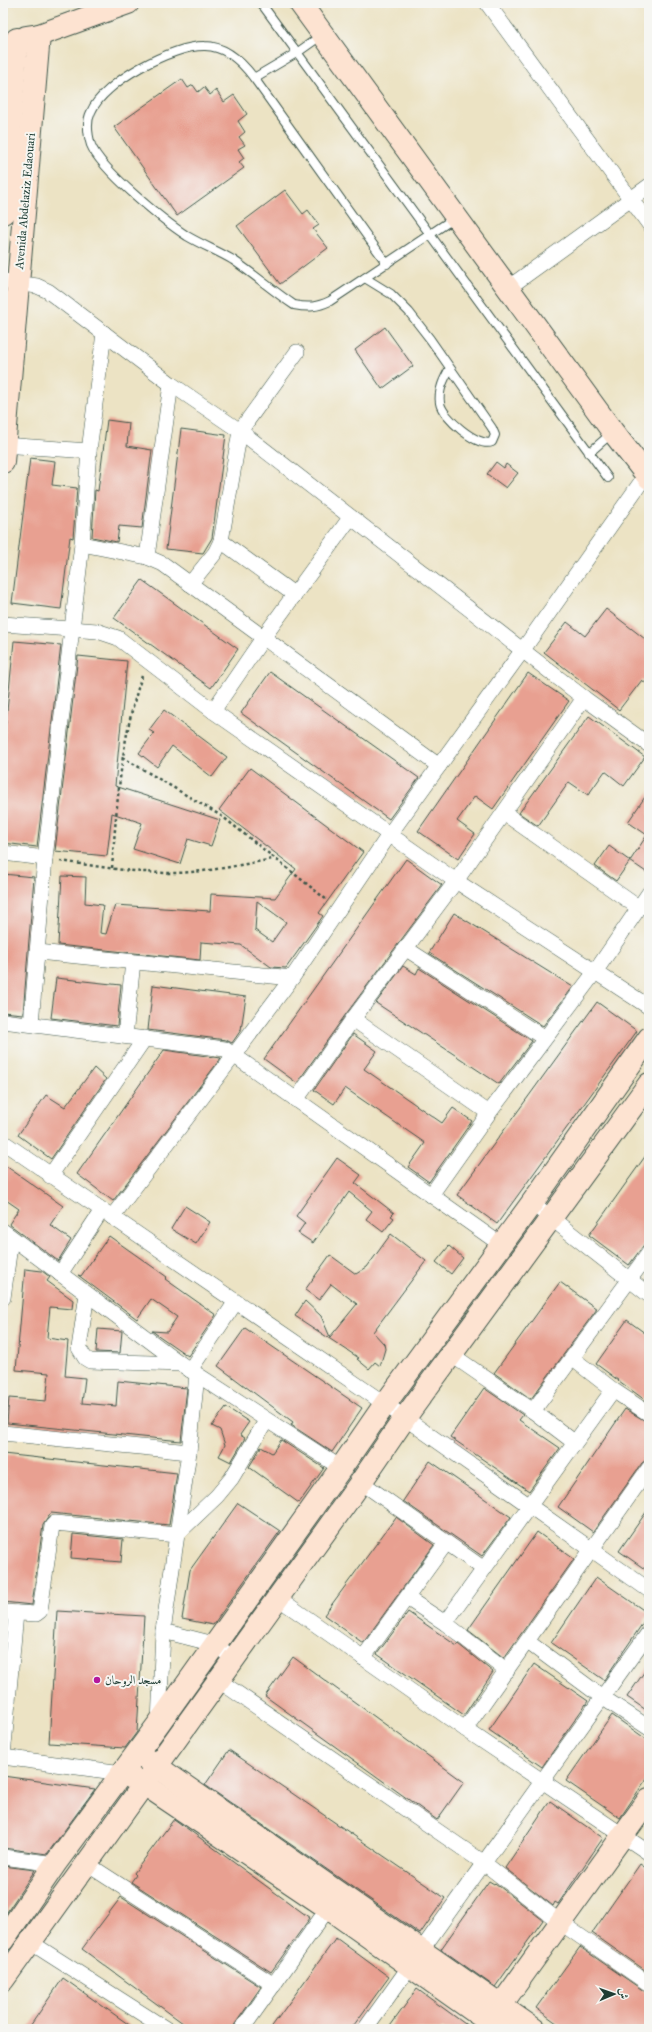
<svg xmlns="http://www.w3.org/2000/svg" width="652" height="2032" viewBox="0 0 652 2032" font-family="'IM FELL Great Primer',Amiri,serif">
	<style>
		.building { fill: #e8a091; fill-rule: evenodd }
		.lines { fill: none; stroke-linecap: round; stroke-linejoin: round }
		.lane-casing { stroke: #3e564a; stroke-width: 10 }
		.street-casing { stroke: #3e564a; stroke-width: 16 }
		.secondary-casing { stroke: #3e564a; stroke-width: 24 }
		.path { stroke: #3e564a; stroke-width: 2.5; stroke-dasharray: 3 3; stroke-linecap: butt }
		.lane { stroke: #fff; stroke-width: 8 }
		.street { stroke: #fff; stroke-width: 15 }
		.secondary { stroke: #fde3d1; stroke-width: 22 }
		.poi-dot { fill: #b5179e; stroke: #f6f6f2; stroke-width: 1.5 }
		.labels { text-anchor: middle; dominant-baseline: central; stroke-width: 4; stroke-linejoin: round; paint-order: stroke }
		.street-label { font-size: 12px; fill: #1f3d34; stroke: #f6f6f2 }
		.poi-label { font-size: 12px; fill: #1f3d34; stroke: #f6f6f2; text-anchor: start }
	</style>
	<rect width="100%" height="100%" fill="#f6f6f2"/>
	<filter id="ink" filterUnits="userSpaceOnUse"><feTurbulence type="fractalNoise" baseFrequency=".025" numOctaves="2"/><feDisplacementMap in="SourceGraphic" scale="8" xChannelSelector="R" yChannelSelector="G"/><feConvolveMatrix kernelMatrix="1 2 1 2 8 2 1 2 1" color-interpolation-filters="sRGB"/></filter>
	<filter id="wash" filterUnits="userSpaceOnUse"><feTurbulence type="fractalNoise" baseFrequency=".012" numOctaves="4" result="noise"/><feDisplacementMap in="SourceGraphic" scale="16" xChannelSelector="R" yChannelSelector="G"/><feGaussianBlur stdDeviation="0.9" result="paint"/><feColorMatrix in="noise" values="0 0 0 0 0 0 0 0 0 0 0 0 0 0 0 0 0 1.4 0 .05"/><feComposite in="paint" operator="in"/></filter>
	<g filter="url(#wash)">
		<rect width="100%" height="100%" fill="#ece3c4"/>
		<g id="blocks">
			<!-- building -->
			<g class="building">
				<path d="M182,79L188,88L193,85L198,92L204,87L210,95L216,90L224,102L234,95L247,114L238,121L245,132L239,137L245,145L238,149L244,158L239,162L244,168L177,216L114,127Z"/>
				<path d="M285,190L303,214L308,210L319,225L313,229L328,248L280,284L237,226Z"/>
				<path d="M385,327L413,366L382,389L355,350Z"/>
				<path d="M107,420L129,423L127,446L152,450L142,528L119,526L117,542L92,537L95,490L98,491Z"/>
				<path d="M181,429L226,435L212,538L203,553L166,549Z"/>
				<path d="M30,458L55,461L52,485L77,488L73,538L70,537L61,609L12,603Z"/>
				<path d="M496,462L504,468L506,464L518,473L506,488L487,474Z"/>
				<path d="M142,580L238,649L211,688L114,618Z"/>
				<path d="M606,609L649,642V686L642,680L619,710L544,652L567,622L585,636Z"/>
				<path d="M14,641L61,645L37,847L3,843V751Z"/>
				<path d="M78,656L127,661L115,786L220,820L211,846L188,839L180,864L133,849L142,823L112,813L107,856L55,851Z"/>
				<path d="M270,672L419,778L389,819L241,713Z"/>
				<path d="M528,673L569,701L493,809L475,796L457,821L475,834L458,859L418,831Z"/>
				<path d="M164,710L227,757L212,777L172,746L157,767L139,753L154,733L149,730Z"/>
				<path d="M589,716L645,757L624,786L605,771L588,795L569,782L538,826L519,813Z"/>
				<path d="M250,768L363,852L319,913L323,916L286,968L271,967L241,945L201,942L200,960L58,945L62,876L86,877L85,903L103,905L100,933L106,934L115,905L210,911L211,894L275,898L296,869L219,810ZM257,901L286,922L272,942L255,930Z"/>
				<path d="M649,791V874L630,861L647,835L628,822Z"/>
				<path d="M609,846L630,861L616,881L595,866Z"/>
				<path d="M406,859L442,885L346,1014L297,1083L264,1059Z"/>
				<path d="M3,874L34,877L23,1014L3,1012Z"/>
				<path d="M454,913L573,987L543,1026L429,953Z"/>
				<path d="M403,966L416,974L419,968L532,1041L499,1084L376,1003Z"/>
				<path d="M56,978L121,985L117,1026L51,1018Z"/>
				<path d="M153,985L246,997L241,1030L232,1043L226,1040L148,1030Z"/>
				<path d="M597,1002L637,1031L497,1224L457,1195Z"/>
				<path d="M353,1034L377,1051L364,1069L442,1123L453,1108L472,1121L429,1182L408,1167L425,1143L345,1088L334,1104L314,1090Z"/>
				<path d="M164,1050L221,1058L113,1201L77,1174Z"/>
				<path d="M94,1068L106,1079L51,1159L18,1135L46,1095L65,1107Z"/>
				<path d="M649,1151V1238L629,1265L589,1235Z"/>
				<path d="M337,1158L361,1175L355,1183L394,1213L391,1216L394,1218L383,1232L366,1219L372,1211L349,1192L313,1243L298,1233L305,1223L296,1216Z"/>
				<path d="M3,1164L63,1206L50,1225L71,1240L58,1261L9,1224L19,1209L3,1198Z"/>
				<path d="M185,1206L210,1222L196,1244L171,1229Z"/>
				<path d="M391,1234L426,1261L373,1332L384,1344L385,1349L380,1366L375,1362L369,1369L357,1359L359,1358L295,1316L305,1301L321,1316L330,1337L357,1304L331,1284L319,1300L305,1290L330,1255L356,1274L367,1267Z"/>
				<path d="M109,1236L167,1277L165,1279L216,1315L188,1356L152,1331L167,1332L177,1317L151,1299L137,1319L78,1275L81,1276Z"/>
				<path d="M449,1246L463,1258L451,1274L436,1262Z"/>
				<path d="M25,1269L42,1271L50,1277L47,1281L73,1300L72,1309L50,1307L47,1338L68,1341L65,1376L85,1378L82,1403L116,1406L118,1381L187,1388L181,1441L7,1423L9,1398L46,1401L49,1373L16,1370Z"/>
				<path d="M560,1282L597,1309L531,1399L494,1373Z"/>
				<path d="M627,1320L649,1336V1403L596,1364Z"/>
				<path d="M245,1328L362,1408L332,1452L291,1425L293,1422L218,1366Z"/>
				<path d="M98,1329L122,1331L120,1353L96,1352Z"/>
				<path d="M484,1388L523,1415L519,1420L560,1448L529,1491L450,1437Z"/>
				<path d="M226,1407L249,1422L240,1435L245,1438L231,1462L219,1456L225,1445L220,1430L212,1426Z"/>
				<path d="M625,1409L649,1423V1458L642,1463L593,1532L558,1507Z"/>
				<path d="M281,1440L324,1468L299,1503L249,1467L261,1447L272,1453Z"/>
				<path d="M3,1454L177,1473L169,1525L51,1513L43,1525L32,1605L3,1602Z"/>
				<path d="M430,1461L511,1517L482,1556L403,1501Z"/>
				<path d="M238,1503L280,1531L213,1625L182,1619L190,1570Z"/>
				<path d="M649,1508V1572L619,1551Z"/>
				<path d="M396,1517L434,1545L363,1643L324,1615Z"/>
				<path d="M537,1532L574,1559L504,1658L468,1630Z"/>
				<path d="M73,1534L123,1539L121,1562L71,1558Z"/>
				<path d="M596,1577L649,1614L604,1680L551,1643Z"/>
				<path d="M57,1611L144,1616L137,1732L125,1748L49,1743Z"/>
				<path d="M408,1612L457,1646L458,1644L493,1672L464,1715L377,1654Z"/>
				<path d="M293,1657L464,1782L437,1820L265,1696Z"/>
				<path d="M534,1664L588,1701L542,1767L489,1730Z"/>
				<path d="M649,1665V1712L627,1697Z"/>
				<path d="M612,1715L649,1741V1775L620,1818L566,1781Z"/>
				<path d="M229,1750L445,1898L420,1934L205,1785Z"/>
				<path d="M3,1776L95,1789L47,1854L3,1848Z"/>
				<path d="M550,1801L603,1838L558,1904L555,1902L553,1906L505,1868Z"/>
				<path d="M174,1819L310,1918L271,1972L131,1882L136,1875L134,1873Z"/>
				<path d="M640,1864L649,1870V1973L592,1933Z"/>
				<path d="M3,1866L35,1870L3,1918Z"/>
				<path d="M489,1881L494,1884L495,1883L543,1920L495,1987L441,1949Z"/>
				<path d="M121,1897L261,1987L235,2024L233,2029H191L82,1949Z"/>
				<path d="M336,1938L389,1977L351,2029H270Z"/>
				<path d="M580,1947L644,1991L649,1993V2029H565L536,2008Z"/>
				<path d="M63,1978L135,2029H28Z"/>
				<path d="M417,1989L472,2029H388Z"/>
			</g>
		</g>
	</g>
	<g filter="url(#ink)">
		<use href="#blocks" fill-opacity="0" stroke="#3e564a" stroke-width="1"/>
		<g class="lines">
			<defs>
				<g id="lane">
					<path d="M261,3L608,478"/>
					<path d="M254,78L298,52L322,35"/>
					<path d="M387,264L254,78C242,62 226,46 205,46C173,45 103,82 91,112C86,122 88,135 91,145C101,170 164,221 187,236C202,245 218,251 233,260C254,274 273,291 294,305C309,308 317,307 330,301L456,217"/>
					<path d="M365,278L391,294L409,312L430,339L492,428L495,435L492,442C478,448 442,417 440,403C438,390 444,379 450,368"/>
					<path d="M589,453L613,432"/>
				</g>
				<g id="street">
					<path d="M487,3L649,224"/>
					<path d="M3,281L37,286L48,291L171,384L240,431L584,698L649,745"/>
					<path d="M508,288L649,186"/>
					<path d="M3,445L89,451"/>
					<path d="M221,541L295,595"/>
					<path d="M82,544L147,557L163,564L439,766"/>
					<path d="M147,557L171,384"/>
					<path d="M190,584L215,553L221,541L240,431L297,352"/>
					<path d="M3,624L97,631L118,638L213,711L456,881L649,1007"/>
					<path d="M213,711L263,638L350,518"/>
					<path d="M504,813L639,908"/>
					<path d="M3,853L45,858"/>
					<path d="M405,948L544,1038"/>
					<path d="M38,952L292,978"/>
					<path d="M353,1019L489,1113"/>
					<path d="M3,1021L225,1049L500,1244"/>
					<path d="M31,1024L45,858L82,544L89,451L104,333"/>
					<path d="M125,1036L133,962"/>
					<path d="M296,1100L353,1019L456,881L584,698"/>
					<path d="M3,1142L385,1404L649,1590"/>
					<path d="M50,1176L145,1038"/>
					<path d="M431,1195L489,1113L595,972L649,893"/>
					<path d="M532,1203L649,1295"/>
					<path d="M112,1217L292,978L389,835L522,651L646,475"/>
					<path d="M3,1231L181,1364L341,1468"/>
					<path d="M60,1274L102,1210"/>
					<path d="M87,1294L79,1348L85,1358L90,1361L181,1364"/>
					<path d="M3,1298L11,1238"/>
					<path d="M452,1355L533,1411L574,1442"/>
					<path d="M572,1358L613,1390L649,1414"/>
					<path d="M190,1370L235,1303"/>
					<path d="M533,1411L649,1253"/>
					<path d="M3,1433L189,1452"/>
					<path d="M361,1482L484,1569"/>
					<path d="M278,1598L465,1729L649,1853"/>
					<path d="M407,1598L445,1623L507,1671"/>
					<path d="M3,1612L36,1614L40,1611L52,1526L55,1523L176,1535L217,1496L231,1479L266,1421"/>
					<path d="M445,1623L613,1390"/>
					<path d="M163,1631L214,1644L233,1658"/>
					<path d="M528,1642L602,1697L649,1728"/>
					<path d="M363,1658L446,1543"/>
					<path d="M218,1680L484,1863L561,1923L649,1984"/>
					<path d="M159,1723L163,1631L189,1452L197,1375"/>
					<path d="M465,1729L649,1468"/>
					<path d="M3,1756L16,1613"/>
					<path d="M3,1757L122,1773"/>
					<path d="M3,1857L55,1864"/>
					<path d="M87,1864L274,1985"/>
					<path d="M30,1942L166,2029"/>
					<path d="M242,2029L334,1900"/>
					<path d="M365,2029L649,1632"/>
				</g>
				<g id="secondary">
					<path d="M300,3L613,432L649,478"/>
					<path d="M26,37L39,35L128,3"/>
					<path d="M3,213L17,39"/>
					<path d="M3,462L39,35"/>
					<path d="M146,1759L534,2029"/>
					<path d="M132,1778L144,1784L328,1908L499,2029"/>
					<path d="M3,1940L55,1864L159,1723L341,1468L385,1404L532,1203L649,1038"/>
					<path d="M3,1980L361,1482L404,1419L649,1084"/>
					<path d="M491,2019L649,1799"/>
				</g>
			</defs>
			<!-- lane casing -->
			<use href="#lane" class="lane-casing"/>
			<!-- street casing -->
			<use href="#street" class="street-casing"/>
			<!-- secondary casing -->
			<use href="#secondary" class="secondary-casing"/>
			<!-- path -->
			<g class="path">
				<path d="M122,757L223,817L327,900"/>
				<path d="M60,861C97,866 133,873 170,873C205,873 239,865 273,859"/>
				<path d="M112,868C117,803 121,738 142,676"/>
			</g>
			<!-- lane -->
			<use href="#lane" class="lane"/>
			<!-- street -->
			<use href="#street" class="street"/>
			<!-- secondary -->
			<use href="#secondary" class="secondary"/>
		</g>
	</g>
	<!-- markers -->
	<circle class="poi-dot" cx="97" cy="1680" r="4"/>
	<g class="labels">
		<!-- street labels -->
		<g class="street-label">
			<text transform="translate(25 201) rotate(-85)">Avenida Abdelaziz Edaouari</text>
		</g>
		<!-- poi labels -->
		<g class="poi-label">
			<text x="105" y="1680">مسجد الروحان</text>
		</g>
	</g>
	<!-- margin -->
	<rect width="652" height="2032" fill="none" stroke="#f6f6f2" stroke-width="16"/>
	<!-- north arrow -->
	<g transform="translate(614 1994) rotate(88)" stroke="#f6f6f2" stroke-width="3" paint-order="stroke">
	<path d="M0-3L7 15L0 10L-7 15Z" fill="#1f3d34"/>
	<text y="-6" font-size="11" font-weight="bold" text-anchor="middle" fill="#1f3d34">ش</text>
	</g>
</svg>
